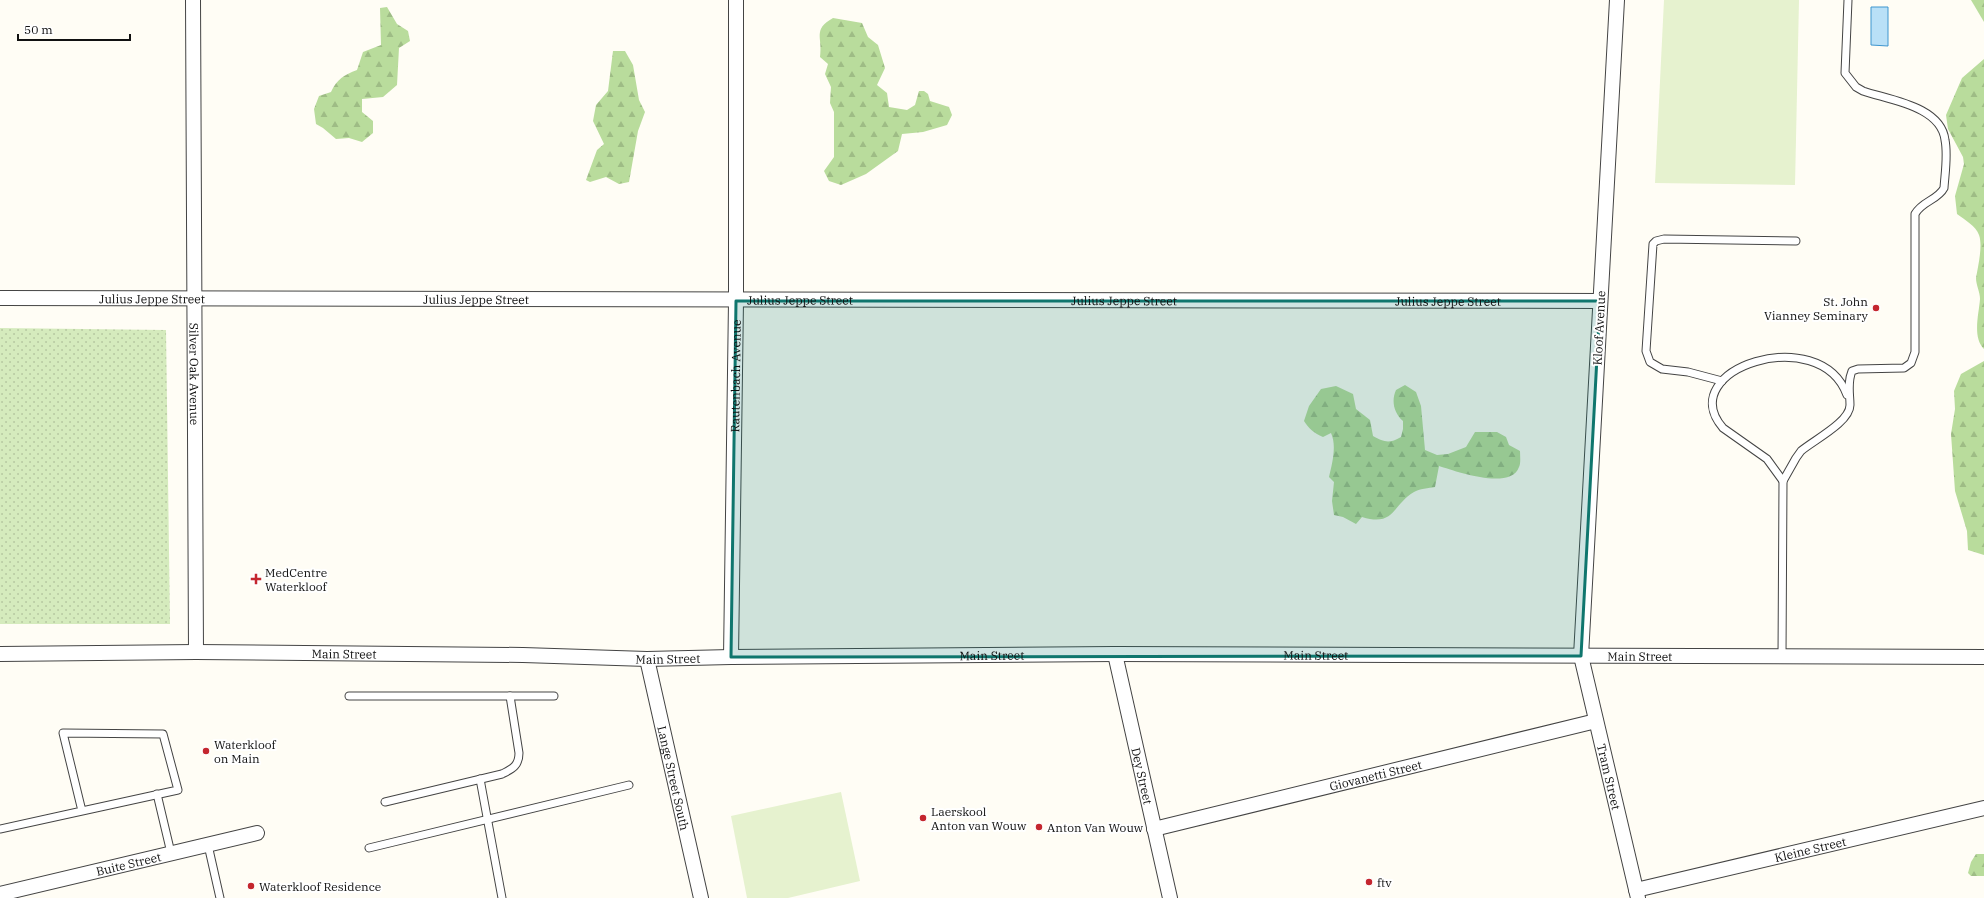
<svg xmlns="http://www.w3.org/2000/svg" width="1984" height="898" viewBox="0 0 1984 898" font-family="'IBM Plex Serif',serif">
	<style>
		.grass { fill: url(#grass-dots) }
		.forest { fill: url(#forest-firs) }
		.pitch { fill: #e6f2cf }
		.water { fill: #b9e0f7; stroke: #3f96cf }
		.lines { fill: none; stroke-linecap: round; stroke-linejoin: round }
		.lane-casing { stroke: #444; stroke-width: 9 }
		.street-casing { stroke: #444; stroke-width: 16 }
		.lane { stroke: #fff; stroke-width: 7 }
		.street { stroke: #fff; stroke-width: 14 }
		.marked { fill: #0f766e; fill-opacity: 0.2; stroke: #0f766e; stroke-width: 3; stroke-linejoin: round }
		.poi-dot { fill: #c4262e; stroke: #fff; stroke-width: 1.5 }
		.labels { text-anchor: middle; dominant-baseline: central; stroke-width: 4; stroke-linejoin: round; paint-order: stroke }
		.street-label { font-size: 12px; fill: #111; stroke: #fff }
		.poi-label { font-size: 12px; fill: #111; stroke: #fff; text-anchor: start }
	</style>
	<defs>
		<pattern id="grass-dots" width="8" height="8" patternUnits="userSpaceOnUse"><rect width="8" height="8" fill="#d5ebbd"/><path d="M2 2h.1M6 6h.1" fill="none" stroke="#b6c8a1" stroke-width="1.8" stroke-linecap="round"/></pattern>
		<pattern id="forest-firs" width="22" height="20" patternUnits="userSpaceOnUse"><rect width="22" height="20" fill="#b9dc9c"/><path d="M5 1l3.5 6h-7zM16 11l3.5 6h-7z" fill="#9ebc85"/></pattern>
	</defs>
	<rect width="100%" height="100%" fill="#fffdf5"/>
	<!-- grass -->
	<path class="grass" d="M0,328L166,330L170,624H0Z"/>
	<!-- forest -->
	<g class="forest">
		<path d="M1971,0H1984V22Z"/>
		<path d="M387,7L397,24L408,31L410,41L399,48L397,85L383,97L362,99V112L373,121V133L362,142L349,138L336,139L323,128L316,124L314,109L319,96L331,92C337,79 344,75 357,70L363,52L381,45L380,8Z"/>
		<path d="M833,18L862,23L868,37L878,45L885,68L877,85L887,93L889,107L907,110L915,105L919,91H924L928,94L930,101L949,107L952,115L947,125L923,132L902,134L898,151L866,174L841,185L829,181L824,171L834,157V112L830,103L831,87L825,74L828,64L820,57C823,37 812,30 833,18Z"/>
		<path d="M613,51H625L633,65L639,100L645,112L638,131L629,182L619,184L606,177L590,182L586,180L597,150L604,144L593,121L596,105L608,91Z"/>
		<path d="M1984,59V349C1972,337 1979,314 1980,299C1980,292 1976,285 1976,278C1978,266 1983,246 1979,235C1976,226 1965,220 1957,214L1955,196L1964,164L1963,157L1948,129L1946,115L1962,78Z"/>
		<path d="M1984,361V555L1968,550L1967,531L1955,491L1951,434L1955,409L1954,391L1961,374Z"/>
		<path d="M1405,385L1416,392L1421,406L1425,450L1437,455L1448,454L1466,447L1475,432H1497L1506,437L1509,445L1520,451C1520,456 1521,463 1519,467C1511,491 1455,471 1439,466L1435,487C1429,488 1419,489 1414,492C1392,505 1395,527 1362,517L1356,524L1343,517L1334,515L1332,501L1334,482L1329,477C1332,464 1337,446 1331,433L1323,437C1314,433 1309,429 1304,421L1309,406L1321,389L1336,386L1353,394L1356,409L1370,420L1373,436C1384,442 1389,444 1401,437L1403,429V421C1394,413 1391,401 1396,390Z"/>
		<path d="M1976,854H1984V876H1971L1968,873L1971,862Z"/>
	</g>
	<!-- pitch -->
	<g class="pitch">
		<path d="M1664,0H1799L1795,185L1655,183Z"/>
		<path d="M841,792L860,881L788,898H747L731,816Z"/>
	</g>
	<!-- water -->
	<path class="water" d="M1871,7H1888V46L1871,45Z"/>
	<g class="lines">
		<defs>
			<g id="lane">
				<path d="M1722,381L1688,372L1662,369L1650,362L1646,351L1653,244L1656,241L1664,239L1796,241"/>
				<path d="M1783,481L1767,459L1723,428C1672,369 1820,321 1847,395"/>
				<path d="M1782,656L1783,481L1796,458L1801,451C1814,440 1850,422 1850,405C1850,394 1847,383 1852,371L1858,369L1904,368L1911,363L1915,352V214C1922,201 1938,200 1944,188C1945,173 1948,155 1945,140C1941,106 1889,100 1863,91L1856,87L1845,73L1848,0"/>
				<path d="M349,696H554"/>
				<path d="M480,779L502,898"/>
				<path d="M157,794L171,853"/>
				<path d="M385,802L502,774C512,769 519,766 519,753L510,696"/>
				<path d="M0,829C59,816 119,803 178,790L163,734L63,733L82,811"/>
				<path d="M208,845L220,898"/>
				<path d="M369,848L629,785"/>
			</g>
			<g id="street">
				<path id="s1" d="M193,0L196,652"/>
				<path id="s2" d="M1617,0L1581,656L1638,898"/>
				<path id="s3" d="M0,298L1600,301"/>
				<path id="s4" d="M0,654L196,652L523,655L647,659L731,657L1115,654L1984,657"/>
				<path id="s5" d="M1115,654L1170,898"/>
				<path id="s6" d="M731,657L736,301V0"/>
				<path id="s7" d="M647,659L701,898"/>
				<path id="s8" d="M1154,829L1596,721"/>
				<path id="s9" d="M1636,890L1984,808"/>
				<path id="s10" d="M0,894L257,833"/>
			</g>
		</defs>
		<!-- lane casing -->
		<use href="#lane" class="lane-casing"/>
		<!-- street casing -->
		<use href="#street" class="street-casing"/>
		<!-- lane -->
		<use href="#lane" class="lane"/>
		<!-- street -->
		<use href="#street" class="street"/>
	</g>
	<!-- marked area -->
	<path class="marked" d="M736,301H1600L1581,656L731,657Z"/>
	<!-- markers -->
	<g class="poi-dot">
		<circle cx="1876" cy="308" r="4"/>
		<path d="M254 573h4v4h4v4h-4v4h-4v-4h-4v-4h4z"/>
		<circle cx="206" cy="751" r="4"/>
		<circle cx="923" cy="818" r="4"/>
		<circle cx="1039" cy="827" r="4"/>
		<circle cx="1369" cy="882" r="4"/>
		<circle cx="251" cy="886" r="4"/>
	</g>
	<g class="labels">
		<!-- street labels -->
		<g class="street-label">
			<text stroke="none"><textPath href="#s3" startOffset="152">Julius Jeppe Street</textPath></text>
			<text stroke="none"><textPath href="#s3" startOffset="476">Julius Jeppe Street</textPath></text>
			<text stroke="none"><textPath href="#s3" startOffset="800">Julius Jeppe Street</textPath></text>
			<text stroke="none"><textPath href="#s3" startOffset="1124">Julius Jeppe Street</textPath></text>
			<text stroke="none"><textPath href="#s3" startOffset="1448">Julius Jeppe Street</textPath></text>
			<text transform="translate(1599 328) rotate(-87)">Kloof Avenue</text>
			<text stroke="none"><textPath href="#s1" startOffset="374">Silver Oak Avenue</textPath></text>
			<text stroke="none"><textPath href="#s6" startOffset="281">Rautenbach Avenue</textPath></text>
			<text stroke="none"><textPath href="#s4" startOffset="344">Main Street</textPath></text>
			<text stroke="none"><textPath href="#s4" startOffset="992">Main Street</textPath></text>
			<text stroke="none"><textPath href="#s4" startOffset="1316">Main Street</textPath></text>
			<text stroke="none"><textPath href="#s4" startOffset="1640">Main Street</textPath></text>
			<text stroke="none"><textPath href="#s4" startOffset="668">Main Street</textPath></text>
			<text stroke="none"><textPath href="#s8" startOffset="228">Giovanetti Street</textPath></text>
			<text stroke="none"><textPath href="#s5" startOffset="125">Dey Street</textPath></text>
			<text stroke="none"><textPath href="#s2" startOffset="781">Tram Street</textPath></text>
			<text stroke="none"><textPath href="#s7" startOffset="122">Lange Street South</textPath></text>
			<text stroke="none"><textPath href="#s9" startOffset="179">Kleine Street</textPath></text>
			<text stroke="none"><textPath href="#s10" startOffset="132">Buite Street</textPath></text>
		</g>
		<!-- poi labels -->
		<g class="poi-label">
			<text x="1868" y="301" text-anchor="end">St. John<tspan x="1868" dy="14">Vianney Seminary</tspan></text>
			<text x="265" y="572">MedCentre<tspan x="265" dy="14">Waterkloof</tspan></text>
			<text x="214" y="744">Waterkloof<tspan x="214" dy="14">on Main</tspan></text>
			<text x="931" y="811">Laerskool<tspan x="931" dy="14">Anton van Wouw</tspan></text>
			<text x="1047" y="827">Anton Van Wouw</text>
			<text x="1377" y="882">ftv</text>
			<text x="259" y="886">Waterkloof Residence</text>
		</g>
	</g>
	<!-- scale -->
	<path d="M18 34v6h112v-6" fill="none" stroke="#111111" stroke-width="2"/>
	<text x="24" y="34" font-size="12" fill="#111111" stroke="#ffffff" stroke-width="3" paint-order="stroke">50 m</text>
</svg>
